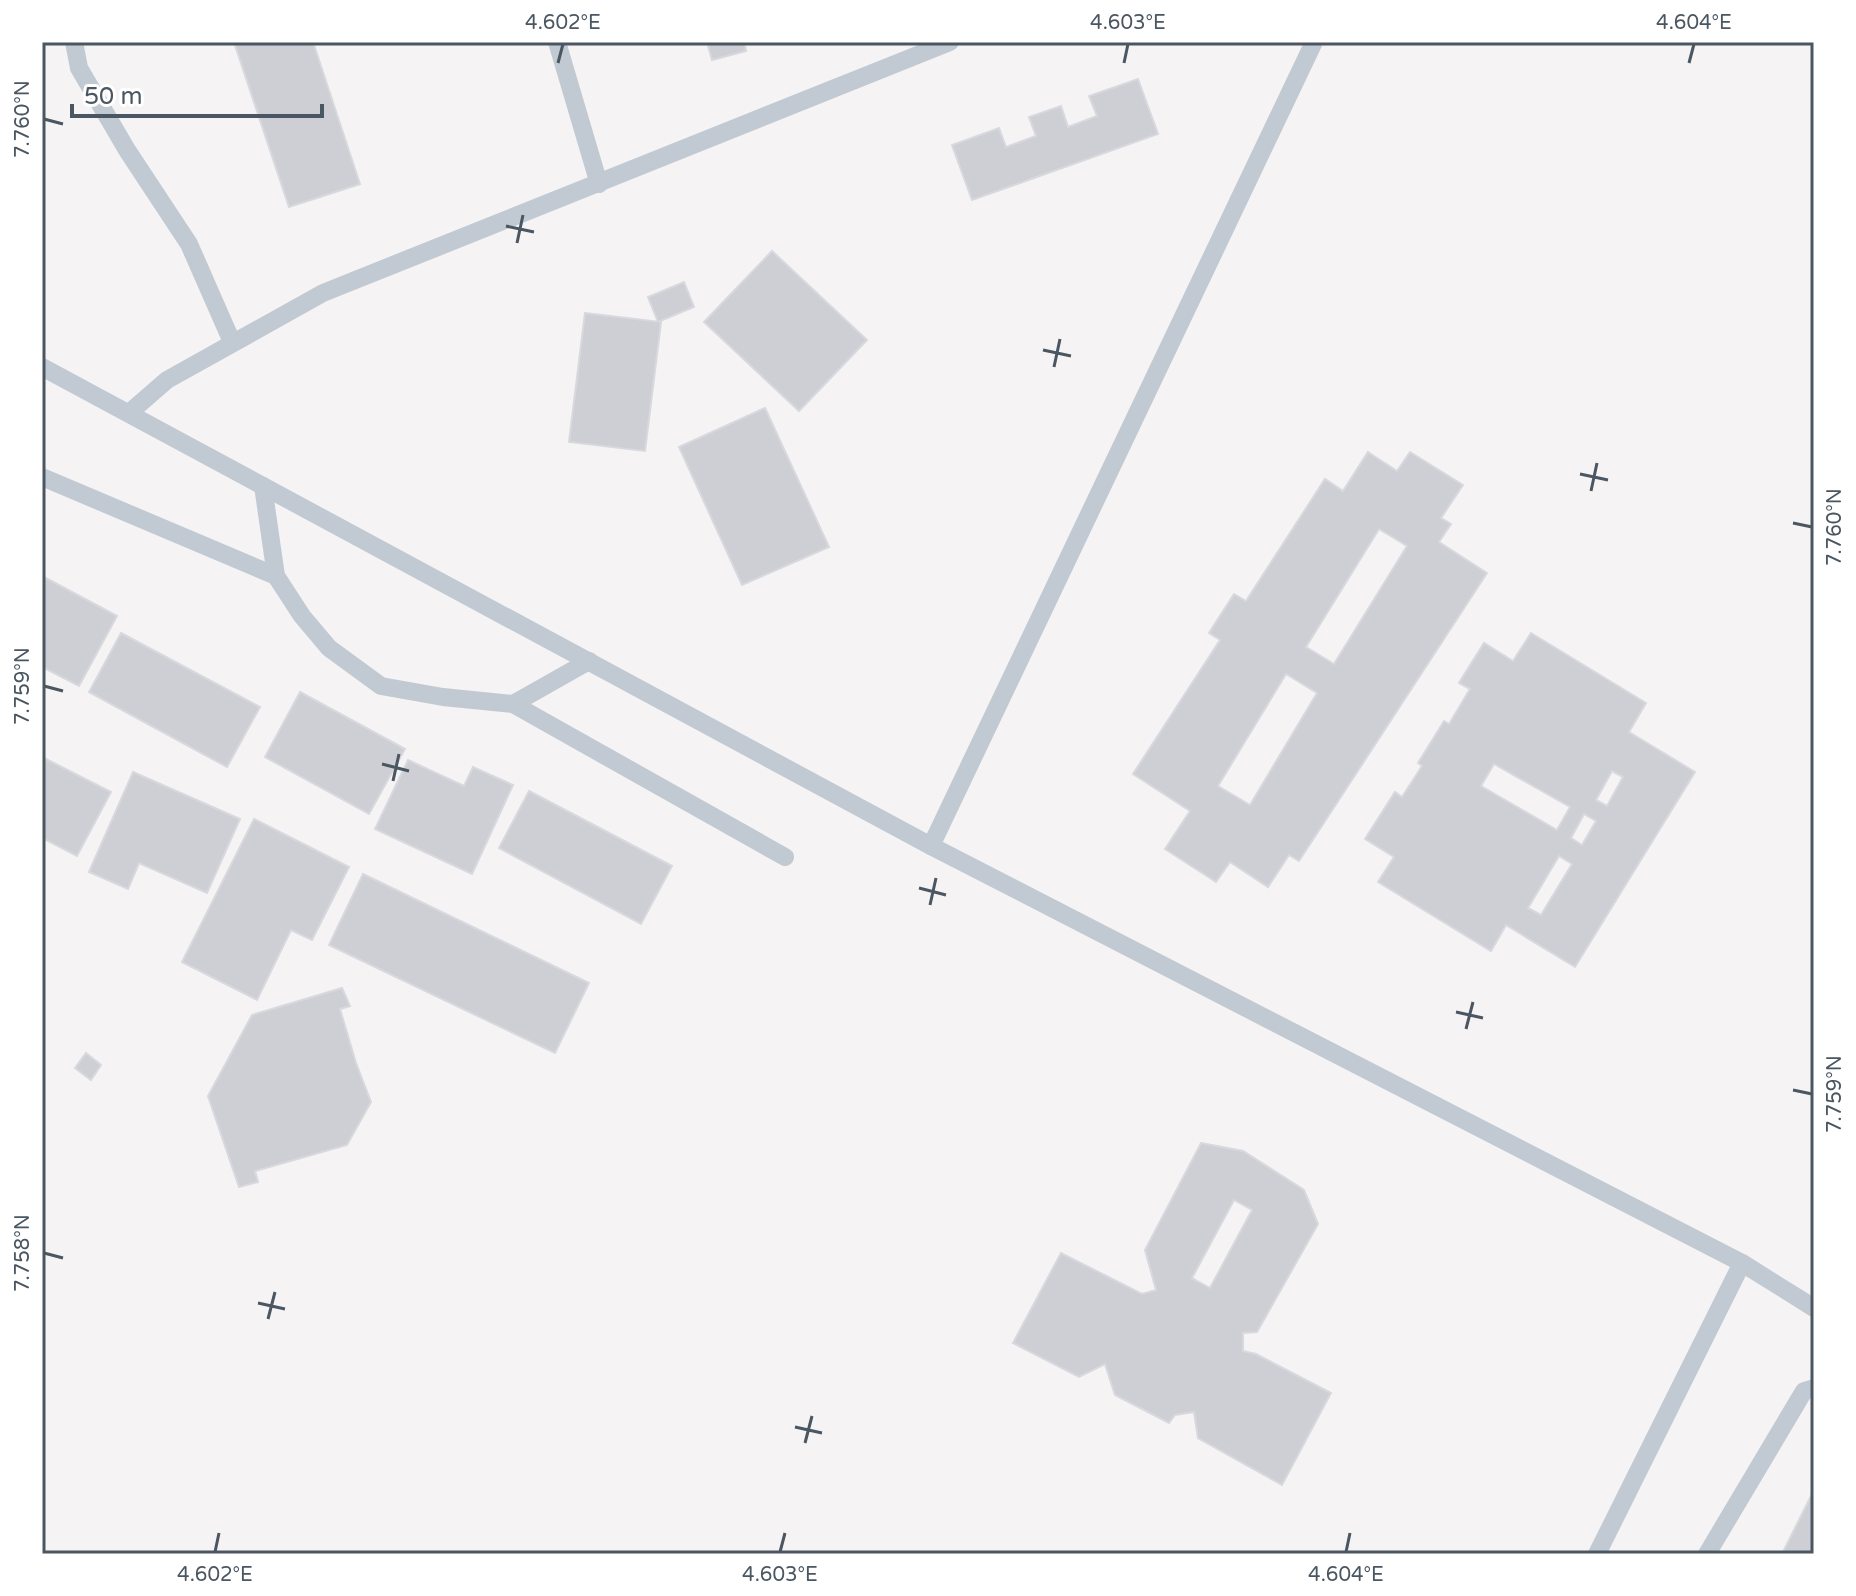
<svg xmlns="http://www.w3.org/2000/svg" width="1856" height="1596" viewBox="0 0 1856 1596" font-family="'Varela Round',sans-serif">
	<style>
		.building { fill: #cdcfd5; stroke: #d7d9de; stroke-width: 2; fill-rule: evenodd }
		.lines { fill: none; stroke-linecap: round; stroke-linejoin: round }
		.lane { stroke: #c1cad2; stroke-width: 18 }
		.ticks { fill: none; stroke: #4a5661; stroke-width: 3 }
		.neatline { fill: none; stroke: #4a5661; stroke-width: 3 }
		.ticks-label { font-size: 20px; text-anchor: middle; fill: #4a5661 }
	</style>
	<rect width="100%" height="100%" fill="#f5f3f3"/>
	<!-- building -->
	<g class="building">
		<path d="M234,42H313L360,184L289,207Z"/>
		<path d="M707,42H744L746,51L712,60Z"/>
		<path d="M1138,79L1158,134L972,200L952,145L999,128L1006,147L1036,136L1029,117L1061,106L1068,127L1097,116L1089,96Z"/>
		<path d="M772,251L867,340L799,411L704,322Z"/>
		<path d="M684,282L694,307L658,322L648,297Z"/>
		<path d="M585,313L661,322L645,451L569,442Z"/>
		<path d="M765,408L829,547L742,585L679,447Z"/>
		<path d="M1368,452L1397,471L1410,452L1463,485L1441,518L1451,524L1439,542L1487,573L1299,861L1289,855L1268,887L1230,862L1216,882L1165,849L1190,811L1133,774L1220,640L1209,633L1234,594L1246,601L1325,479L1343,491ZM1379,529L1407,546L1334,664L1306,647ZM1286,674L1317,693L1250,805L1218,786Z"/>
		<path d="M42,576L117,616L79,686L42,667Z"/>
		<path d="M121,633L260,707L227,767L89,692Z"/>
		<path d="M1531,633L1646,703L1629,732L1695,772L1575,967L1506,925L1491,951L1378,882L1394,857L1365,839L1395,792L1402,797L1422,766L1418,763L1444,721L1449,724L1470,689L1459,683L1484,643L1513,661ZM1494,764L1570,807L1557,830L1481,786ZM1612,771L1623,777L1607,806L1596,800ZM1584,814L1596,821L1582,845L1571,838ZM1559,856L1572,864L1541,915L1528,908Z"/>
		<path d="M300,692L405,749L369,814L265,757Z"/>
		<path d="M42,757L111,792L77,856L42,838Z"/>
		<path d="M408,760L464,786L473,767L513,785L472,874L375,829Z"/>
		<path d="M133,772L240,819L207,893L139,863L128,889L89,872Z"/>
		<path d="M529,791L672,866L641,924L499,848Z"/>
		<path d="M254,819L349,867L312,940L291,930L257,1000L182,962Z"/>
		<path d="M363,874L589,983L555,1053L329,945Z"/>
		<path d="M342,988L350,1006L340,1009L356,1063L371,1102L347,1145L255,1171L258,1182L239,1187L208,1096L252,1015Z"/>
		<path d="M86,1053L101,1065L91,1080L75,1068Z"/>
		<path d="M1201,1143L1243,1151L1304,1190L1318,1224L1257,1332L1243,1333V1351L1256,1354L1331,1393L1282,1485L1198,1438L1194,1412L1175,1415L1169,1423L1115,1395L1105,1364L1079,1377L1013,1343L1061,1253L1142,1294L1156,1290L1145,1250ZM1234,1200L1252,1210L1210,1288L1192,1278Z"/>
		<path d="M1814,1490V1554H1782Z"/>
	</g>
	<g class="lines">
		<!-- lane -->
		<g class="lane">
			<path d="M74,42L79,68L127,150L189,244L232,342"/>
			<path d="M557,42L599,184"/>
			<path d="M42,367L931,846L1742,1263L1814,1308"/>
			<path d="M129,413L167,380L323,293L950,42"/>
			<path d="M42,477L276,576"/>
			<path d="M263,486L276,576L302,616L329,648L381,686L443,697L513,704L589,661"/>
			<path d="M513,704L785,857"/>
			<path d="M931,846L1314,42"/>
			<path d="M1597,1554L1742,1263"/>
			<path d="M1707,1554L1804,1391L1814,1388"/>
		</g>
	</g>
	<!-- ticks -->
	<path class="ticks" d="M558,63L563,44M1124,63L1128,44M1689,63L1694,44M44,119L63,124M506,226L534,232M517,243L523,215M1043,350L1071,356M1054,367L1060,339M1580,474L1608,480M1591,491L1597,463M1793,523L1812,527M44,686L63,691M382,764L409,771M393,781L399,754M919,888L946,895M930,905L936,878M1456,1012L1483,1018M1466,1029L1473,1002M1793,1090L1812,1094M44,1253L63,1258M258,1303L285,1309M268,1319L275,1292M795,1427L822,1433M805,1443L812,1416M215,1552L219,1533M780,1552L785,1533M1346,1552L1350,1533"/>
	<!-- border -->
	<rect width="1856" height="1596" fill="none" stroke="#ffffff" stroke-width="88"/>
	<!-- scale -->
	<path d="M72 104v12h250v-12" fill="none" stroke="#4a5661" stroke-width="4"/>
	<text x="84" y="104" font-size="24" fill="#4a5661" stroke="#ffffff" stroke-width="6" paint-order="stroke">50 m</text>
	<rect x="44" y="44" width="1768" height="1508" class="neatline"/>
	<g class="ticks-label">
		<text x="563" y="29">4.602°E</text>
		<text x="1128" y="29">4.603°E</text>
		<text x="1694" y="29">4.604°E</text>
		<text transform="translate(22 119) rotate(-90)" y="7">7.760°N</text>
		<text transform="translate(1834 527) rotate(-90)" y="7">7.760°N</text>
		<text transform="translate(22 686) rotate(-90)" y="7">7.759°N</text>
		<text transform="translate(1834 1094) rotate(-90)" y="7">7.759°N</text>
		<text transform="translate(22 1253) rotate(-90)" y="7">7.758°N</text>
		<text x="215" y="1581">4.602°E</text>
		<text x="780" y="1581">4.603°E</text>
		<text x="1346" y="1581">4.604°E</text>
	</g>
</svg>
